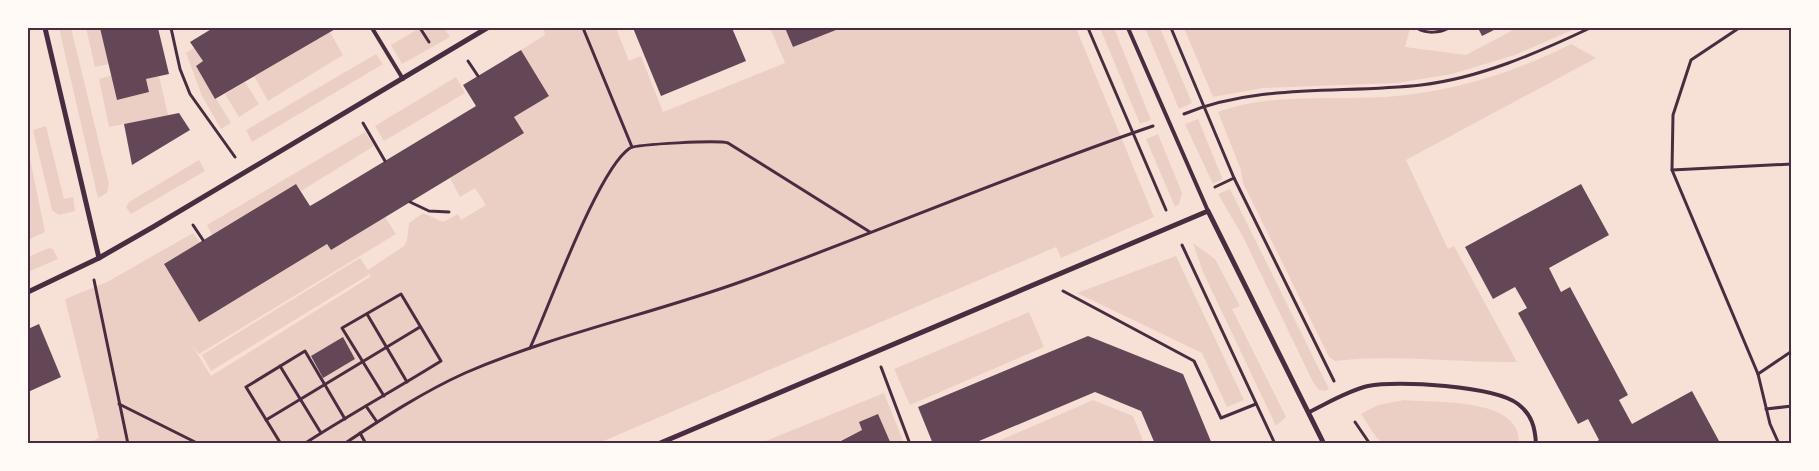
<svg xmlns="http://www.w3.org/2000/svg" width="1819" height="471" viewBox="0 0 1819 471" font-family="Overpass,sans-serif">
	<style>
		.green { fill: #ebcfc5 }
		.building { fill: #644757 }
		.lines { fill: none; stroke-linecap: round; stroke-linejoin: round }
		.path { stroke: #4a2c40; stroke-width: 3 }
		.service { stroke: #4a2c40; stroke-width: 4 }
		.minor { stroke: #4a2c40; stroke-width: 5 }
		.neatline { fill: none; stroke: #4a2c40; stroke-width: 2 }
	</style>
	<rect width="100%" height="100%" fill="#f7e1d7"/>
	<!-- green -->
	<g class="green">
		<path d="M59,28H71L109,184L107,193L98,198Z"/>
		<path d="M86,28H100L109,64L95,67Z"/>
		<path d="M420,28H444L450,37L402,64L391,45Z"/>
		<path d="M543,28H616L629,61L641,56L663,112L785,63L770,28H785L793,47L840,28H1076L1154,217L1061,258L1056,247L599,443H87L99,438L65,299L107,282L193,233L200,242L164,264L199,321L327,244L331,250L385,217L396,234L199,354L192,345L211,376L370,277V274L211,371L202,355L360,258L368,270L404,246L407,240L409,223L423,213L443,222L458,214L461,220L486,205L475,188L460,197L450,178L523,134L514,117L549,96L521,50L545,35Z"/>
		<path d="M1100,28H1114L1151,120L1140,124Z"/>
		<path d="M1145,28H1160L1192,103L1179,109Z"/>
		<path d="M1184,28H1410L1405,47L1466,55L1517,28H1577L1515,55L1452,74L1397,83L1263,88L1213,97Z"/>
		<path d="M330,32L343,55L268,101L254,76Z"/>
		<path d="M1571,44L1596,58L1406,160L1448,249L1454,246L1517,362C1457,363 1395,354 1335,361L1329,357L1243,183L1241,170L1218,112C1268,93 1332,100 1385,97C1449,93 1514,73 1571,44Z"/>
		<path d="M194,48L203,61L196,66L231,123L221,129L202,96L186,53Z"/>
		<path d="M376,54L383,64L252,142L246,130Z"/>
		<path d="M112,75L118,100L149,92L146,79L159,76L168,115L109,127L99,79Z"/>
		<path d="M456,77L465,93L384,141L375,126Z"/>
		<path d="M245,82L259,104L239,117L225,94Z"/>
		<path d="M1198,119L1221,175L1222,179L1213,184L1185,124Z"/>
		<path d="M46,126L64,199L73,197L75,211L59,215L52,210L33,130Z"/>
		<path d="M365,132L374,146L301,191L296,184L212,235L207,225Z"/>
		<path d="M1158,134L1182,193L1179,204L1175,207L1146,139Z"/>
		<path d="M30,159L45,232L28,240V160Z"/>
		<path d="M199,160L205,171L131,214L126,207L129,202Z"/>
		<path d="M1230,189L1329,389L1325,391L1319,390L1313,382L1243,237L1218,194Z"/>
		<path d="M1193,243L1215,259L1240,306L1232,309L1286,417L1276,426L1203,272Z"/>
		<path d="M49,248L53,249L58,259L28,272V257Z"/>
		<path d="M1176,256L1244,400L1227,407L1202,353L1077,293Z"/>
		<path d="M1029,312L1044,347L910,405L894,369Z"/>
		<path d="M884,393L904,443H891L862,430L835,443L758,444Z"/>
		<path d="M1093,400L1133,416L1144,443H994Z"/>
		<path d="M1404,400C1435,403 1521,397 1519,443H1383L1376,437L1361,414L1378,405Z"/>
	</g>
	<!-- building -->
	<g class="building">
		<path d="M100,28H158L169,74L146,79L149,92L117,100Z"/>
		<path d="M213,28H337L215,99L196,66L203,61L190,42Z"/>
		<path d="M633,28H732L746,61L661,96Z"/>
		<path d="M785,28H841L793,47Z"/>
		<path d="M1478,28H1498L1482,36Z"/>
		<path d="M521,50L549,96L514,117L524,133L331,250L327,244L199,322L164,264L296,184L310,206L322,199L476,106L463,85Z"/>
		<path d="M179,113L190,130L132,165L124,124Z"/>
		<path d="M1581,184L1609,235L1549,268L1561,292L1570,287L1628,395L1619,400L1632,424L1692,391L1719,441L1713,444H1593L1599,440L1588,419L1578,424L1518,313L1527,308L1515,287L1493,299L1465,247Z"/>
		<path d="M39,324L61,377L28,392V329Z"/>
		<path d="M1088,336L1183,374L1212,444H1155L1141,411L1095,392L972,444H933L918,407Z"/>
		<path d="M343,337L355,359L323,378L311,356Z"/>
		<path d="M878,414L891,444H835L862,430L859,422Z"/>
	</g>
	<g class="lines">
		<!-- path -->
		<g class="path">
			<path d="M171,28L180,69L190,94L235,157"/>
			<path d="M420,28L429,42"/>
			<path d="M583,28L632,147"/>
			<path d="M1088,28L1166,210"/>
			<path d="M1171,28L1234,178L1334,381"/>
			<path d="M1417,28C1426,34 1440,33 1449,28"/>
			<path d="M1739,28L1691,60L1673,115L1672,170L1758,374L1770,424L1779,444"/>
			<path d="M468,61L478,76"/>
			<path d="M1184,114C1259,83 1342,94 1421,85C1480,78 1537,53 1590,28"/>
			<path d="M363,123L385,161"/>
			<path d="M1672,170L1792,164"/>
			<path d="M1215,187L1234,178"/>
			<path d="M410,202L429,211L449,212"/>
			<path d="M193,225L203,240"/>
			<path d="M1182,245L1275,444"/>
			<path d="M94,280L128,444"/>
			<path d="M1063,291L1194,361L1221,418L1256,404"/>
			<path d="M367,314L407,382"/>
			<path d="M530,348C549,307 598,169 630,148C638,144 718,140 728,143L870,232"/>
			<path d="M280,366L321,433"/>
			<path d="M881,367L910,444"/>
			<path d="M1758,374L1792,351"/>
			<path d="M119,404L199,444"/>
			<path d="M366,406L377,422"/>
			<path d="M1766,409L1792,406"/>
			<path d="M266,420L420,327"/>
			<path d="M1355,422L1370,444"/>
			<path d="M360,433L366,444"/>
			<path d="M281,444L246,387L305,351L345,419"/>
			<path d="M304,444C349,415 396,389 441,361L401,294L342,328L384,396"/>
			<path d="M344,444C383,418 423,392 465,373C555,334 652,314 743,281C881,231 1015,173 1153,126"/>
		</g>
		<!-- service -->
		<g class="service">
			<path d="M372,28L403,79"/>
			<path d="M1128,28L1208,211"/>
			<path d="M1309,412C1328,403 1347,391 1368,386C1397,380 1495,386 1518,404C1532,415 1535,427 1536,444"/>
		</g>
		<!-- minor -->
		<g class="minor">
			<path d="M45,28L99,258"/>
			<path d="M28,292L99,258L153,227L487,28"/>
			<path d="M658,444L1208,211L1324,444"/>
		</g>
	</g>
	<!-- border -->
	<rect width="1819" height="471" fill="none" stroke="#fffaf5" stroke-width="58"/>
	<rect x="29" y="29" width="1761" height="413" class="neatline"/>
</svg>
